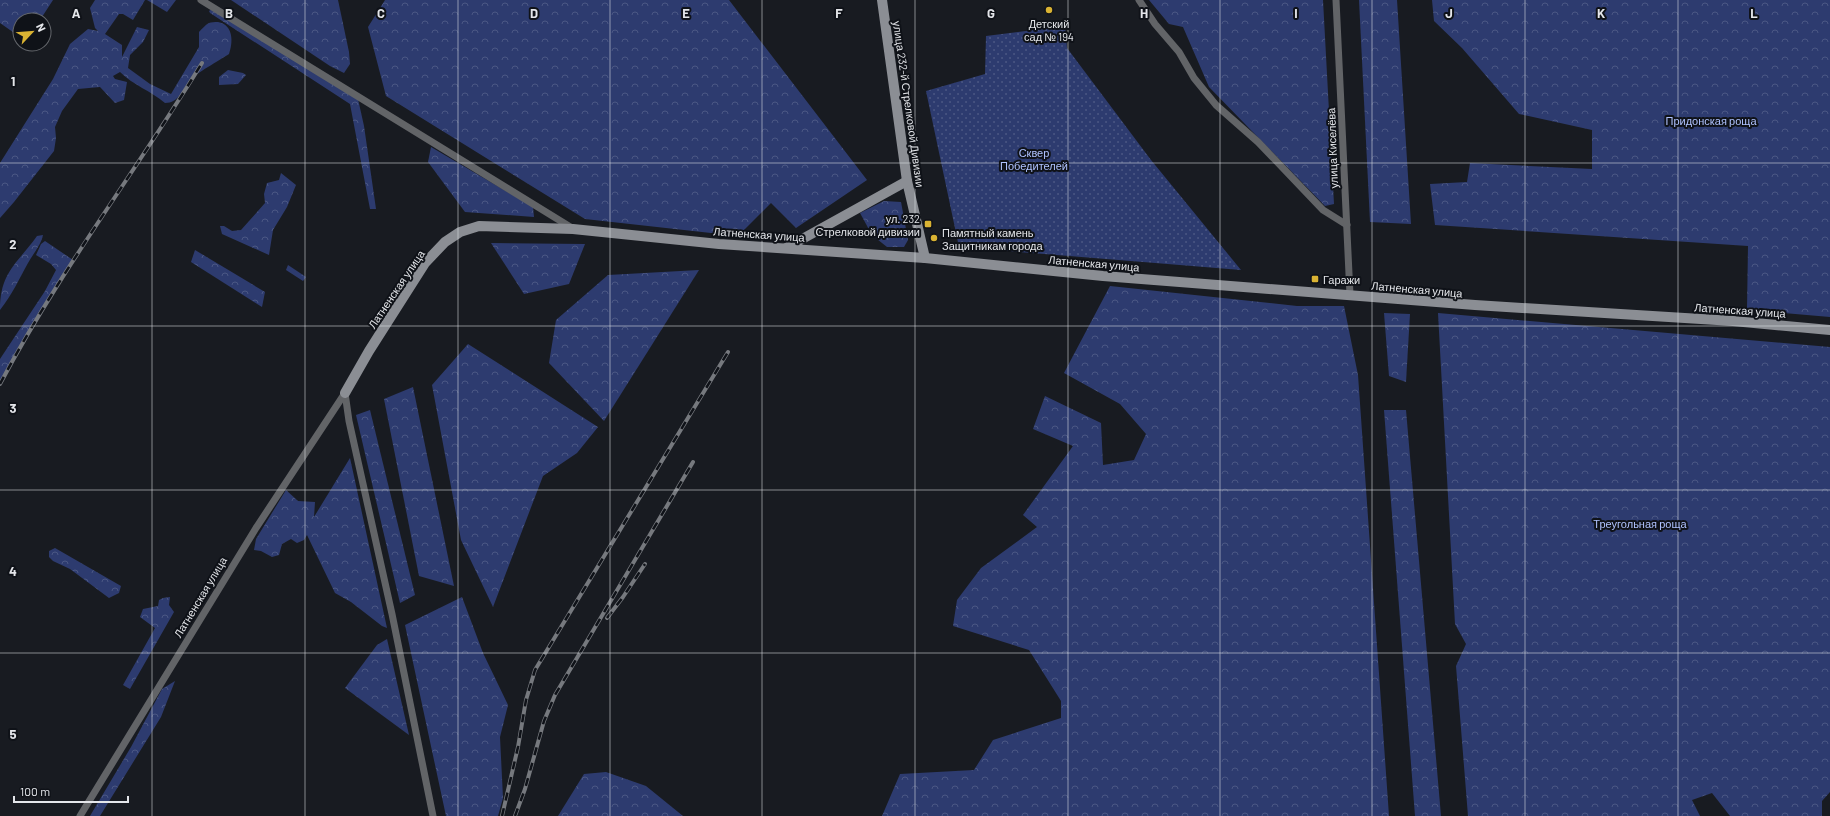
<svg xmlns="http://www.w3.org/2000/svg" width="1830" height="816" viewBox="0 0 1830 816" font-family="Barlow,sans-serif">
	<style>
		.forest { fill: url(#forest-crowns) }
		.park { fill: url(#park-dots) }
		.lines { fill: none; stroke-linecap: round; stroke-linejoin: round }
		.street { stroke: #626467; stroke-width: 7 }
		.secondary { stroke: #8b8e94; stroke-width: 10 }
		.rail-casing { stroke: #76797e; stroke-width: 4 }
		.rail { stroke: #0f1218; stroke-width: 2.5; stroke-dasharray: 8; stroke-linecap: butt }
		.grid { fill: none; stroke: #e4e6ea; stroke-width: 1; stroke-opacity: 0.55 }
		.poi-dot { fill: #dab333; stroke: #0f1218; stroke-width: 1.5 }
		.labels { text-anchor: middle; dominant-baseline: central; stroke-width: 4; stroke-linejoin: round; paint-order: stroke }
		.poi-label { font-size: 11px; fill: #e4e6ea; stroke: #0f1218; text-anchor: start }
		.street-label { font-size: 11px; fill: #e4e6ea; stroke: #0f1218 }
		.park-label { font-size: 11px; fill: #afc2fe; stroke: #0f1218 }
		.grid-label { font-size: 13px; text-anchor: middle; font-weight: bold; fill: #e4e6ea; stroke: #0f1218; stroke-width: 4; stroke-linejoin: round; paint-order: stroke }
	</style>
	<defs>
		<pattern id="forest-crowns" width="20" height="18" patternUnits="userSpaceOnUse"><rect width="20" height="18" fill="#2d3b6f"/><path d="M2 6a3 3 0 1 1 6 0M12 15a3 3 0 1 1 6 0" fill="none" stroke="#4b5784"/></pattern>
		<pattern id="park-dots" width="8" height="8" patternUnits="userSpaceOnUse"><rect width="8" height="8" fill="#2d3b6f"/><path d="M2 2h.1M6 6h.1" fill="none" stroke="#4b5784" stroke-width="1.8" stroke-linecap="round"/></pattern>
	</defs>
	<rect width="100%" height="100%" fill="#181b21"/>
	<!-- forest -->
	<g class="forest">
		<path d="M0,0H53L40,20H20V37L0,23Z"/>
		<path d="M95,0H145L133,20L123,14H119L105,34L122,45V57L137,27L149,30L143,42L130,55L128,68L150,84L171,94L199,47V32C202,29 205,25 209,23C211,22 215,22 218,22C234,25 233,43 229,54C220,60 195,74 190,80C182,90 179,103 165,103C151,91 133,85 120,72L113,76L115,79L127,82L124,100L115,103L100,87L78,89L62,111L55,127L56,138L54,151L14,202L0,218V163L53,79L70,44L88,29L98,31L95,28L90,8Z"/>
		<path d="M147,0H176L167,12Z"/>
		<path d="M231,0H338L349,52L350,64L344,73L330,66Z"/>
		<path d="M385,0H729L867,180L796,228L771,203L738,236L585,219L386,96L368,27Z"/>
		<path d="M1149,0H1323L1334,204L1325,206L1209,87L1183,27L1169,24Z"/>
		<path d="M1359,0H1397L1411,224L1370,222Z"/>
		<path d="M1432,0H1830V317L1747,310L1748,246L1435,225L1430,184L1467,182L1470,163L1592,169V130L1519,114L1462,48L1434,21Z"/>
		<path d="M212,9L358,99L364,126L376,209H370L350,104L210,13L209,11Z"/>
		<path d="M228,70L243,73L246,75L238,84L219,85V77Z"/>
		<path d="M431,147L533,207L534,217L465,212L428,162Z"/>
		<path d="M281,173L296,185L287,207L273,230L269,255L222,234L220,226H224L232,231L241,230L265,203L264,194L267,183L279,180Z"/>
		<path d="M884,201L901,202L908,240L904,247H887L872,235L860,213Z"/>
		<path d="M43,235C41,245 33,254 28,263C19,279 12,295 0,310C0,272 17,264 37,236Z"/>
		<path d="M45,241L73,260L0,385V359L45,291L56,270L51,264L36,255L41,244Z"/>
		<path d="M491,243L585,244L569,284L524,294Z"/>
		<path d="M195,250L265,292L262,307L191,262Z"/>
		<path d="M288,265L306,277L303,281L286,270Z"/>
		<path d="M699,270L604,421L549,363L556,320L608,275Z"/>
		<path d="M1110,286L1297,306H1344L1358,375L1389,816H882L900,774L974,770L993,740L1061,718V701L1029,650L953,626L957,600L981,568L1037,527L1023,515L1073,446L1033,429L1045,396L1101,423L1103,465L1134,460L1146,434L1120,404L1064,373Z"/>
		<path d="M1384,313L1410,314L1406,382L1389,376Z"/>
		<path d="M1438,313L1830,347V792L1822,801V816H1730L1712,793L1692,800L1700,816H1468L1456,666L1466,644L1455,624Z"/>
		<path d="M468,344L598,427L577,453L543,476L493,607L461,540L432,385Z"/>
		<path d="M413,387L454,586L419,576L384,399Z"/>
		<path d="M370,410L415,595L400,603L356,415Z"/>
		<path d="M1384,410H1406L1441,816H1415Z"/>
		<path d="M350,458L387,628L382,626L351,602L335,593L307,535L304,540L297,543L291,539L282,544L279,555L272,557L261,551L254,550L256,539L286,490L298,501L315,502L314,517Z"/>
		<path d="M55,548L121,586L119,593L109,598L70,569L53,561L49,557V551Z"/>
		<path d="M170,597L169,605L174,612L130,689L123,685L155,628L140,617L143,609L158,606L159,600L163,598Z"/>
		<path d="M462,597L483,653L508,705L500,737L503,798L498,816H446L405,625Z"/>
		<path d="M387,639L409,735L345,688L377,645Z"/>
		<path d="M175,681L161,717L100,816H90L131,747L162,689Z"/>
		<path d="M606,772L646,786L683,816H558L584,774Z"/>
	</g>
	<!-- park -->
	<path class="park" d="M1065,26L1067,48L1151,160L1241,270L959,247L926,91L985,74L986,36Z"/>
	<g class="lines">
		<!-- street -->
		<g class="street">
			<path d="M201,0L572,228"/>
			<path d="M1139,0L1155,24L1179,52L1194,78L1216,105L1258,142L1323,210L1347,225"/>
			<path d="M1336,0L1350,295"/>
			<path d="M345,393L349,421L392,614L433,816"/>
			<path d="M80,816L256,528L345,393"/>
		</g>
		<!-- secondary -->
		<g class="secondary">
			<path d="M882,0L907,181L925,258"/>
			<path d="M786,248L907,181"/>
			<path d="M345,393L369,351L425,263L445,242L460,232L479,226L573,229L719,244L925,258L1103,276L1475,305L1733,321L1830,330"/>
		</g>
		<defs>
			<g id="rail">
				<path d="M0,384C59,272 136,171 202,63"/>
				<path d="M607,618L623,597L645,564"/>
				<path d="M502,816L518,747L526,700L535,670L728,352"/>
				<path d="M515,816L525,789L544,721L555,695L693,462"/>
			</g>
		</defs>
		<!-- rail casing -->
		<use href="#rail" class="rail-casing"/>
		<!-- rail -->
		<use href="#rail" class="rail"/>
	</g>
	<!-- grid -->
	<path class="grid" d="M152,0V816M305,0V816M458,0V816M610,0V816M762,0V816M915,0V816M1068,0V816M1220,0V816M1372,0V816M1525,0V816M1678,0V816M0,163H1830M0,326H1830M0,490H1830M0,653H1830"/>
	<!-- markers -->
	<g class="poi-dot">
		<circle cx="1049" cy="10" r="4"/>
		<rect x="924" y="220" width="8" height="8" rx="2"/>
		<circle cx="934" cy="238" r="4"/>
		<rect x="1311" y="275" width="8" height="8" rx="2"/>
	</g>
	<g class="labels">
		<!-- poi labels -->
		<g class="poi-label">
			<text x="1049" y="23" text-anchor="middle">Детский<tspan x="1049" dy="13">сад № 194</tspan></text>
			<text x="920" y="218" text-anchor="end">ул. 232<tspan x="920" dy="13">Стрелковой дивизии</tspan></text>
			<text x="942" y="232">Памятный камень<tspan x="942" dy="13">Защитникам города</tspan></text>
			<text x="1323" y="279">Гаражи</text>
		</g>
		<!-- street labels -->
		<g class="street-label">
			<text transform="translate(909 104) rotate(82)">улица 232-й Стрелковой Дивизии</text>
			<text transform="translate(1332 148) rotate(-92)">улица Киселёва</text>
			<text transform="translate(759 234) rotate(4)">Латненская улица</text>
			<text transform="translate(1094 263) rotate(5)">Латненская улица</text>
			<text transform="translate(396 289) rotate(-56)">Латненская улица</text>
			<text transform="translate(1417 289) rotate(5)">Латненская улица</text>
			<text transform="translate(1740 310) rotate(4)">Латненская улица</text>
			<text transform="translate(200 597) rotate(-59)">Латненская улица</text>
		</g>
		<!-- park labels -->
		<g class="park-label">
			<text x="1711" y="120">Придонская роща</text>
			<text x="1034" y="152">Сквер<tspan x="1034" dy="13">Победителей</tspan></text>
			<text x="1640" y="523">Треугольная роща</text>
		</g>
	</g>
	<g class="grid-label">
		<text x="76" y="18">A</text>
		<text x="229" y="18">B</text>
		<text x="381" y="18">C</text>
		<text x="534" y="18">D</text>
		<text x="686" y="18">E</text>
		<text x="839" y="18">F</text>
		<text x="991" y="18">G</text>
		<text x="1144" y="18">H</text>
		<text x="1296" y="18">I</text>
		<text x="1449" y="18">J</text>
		<text x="1601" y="18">K</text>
		<text x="1754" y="18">L</text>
		<text x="13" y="86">1</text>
		<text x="13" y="249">2</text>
		<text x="13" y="413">3</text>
		<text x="13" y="576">4</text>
		<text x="13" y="739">5</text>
	</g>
	<!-- north arrow -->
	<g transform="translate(32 32) rotate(64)"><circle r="19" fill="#0f1218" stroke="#64676c"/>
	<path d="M0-3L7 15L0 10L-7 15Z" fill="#dab333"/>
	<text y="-6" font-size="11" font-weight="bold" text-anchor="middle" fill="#e4e6ea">N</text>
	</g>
	<!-- scale -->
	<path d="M14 796v6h114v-6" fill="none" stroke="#e4e6ea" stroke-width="2"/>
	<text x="20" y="796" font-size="12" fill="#e4e6ea" stroke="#0f1218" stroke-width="3" paint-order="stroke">100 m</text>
</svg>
